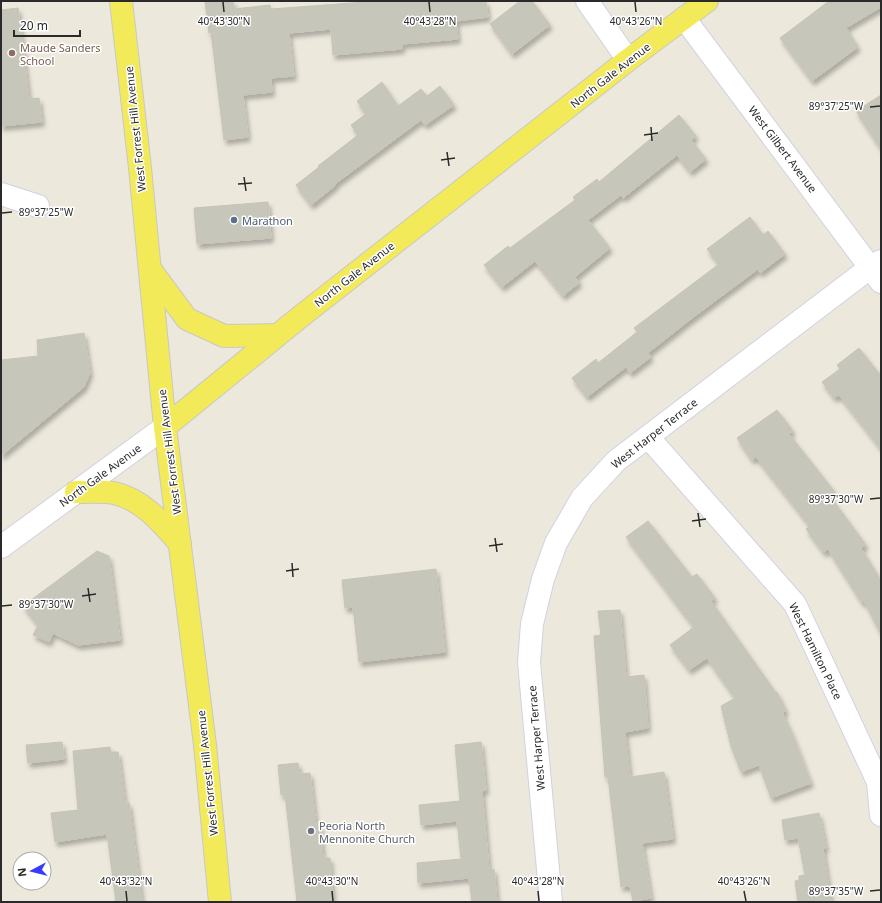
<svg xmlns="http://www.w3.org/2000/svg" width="882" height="903" viewBox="0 0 882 903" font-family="'Noto Sans',sans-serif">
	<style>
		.building { fill: #c7c6ba; stroke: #c8c4b5; filter: url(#shadow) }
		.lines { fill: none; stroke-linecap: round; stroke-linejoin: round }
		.minor-casing { stroke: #d1d1e3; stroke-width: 24 }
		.major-casing { stroke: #c8c8c8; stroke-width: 24 }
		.minor { stroke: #fff; stroke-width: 22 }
		.major { stroke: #f3ea5a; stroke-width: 22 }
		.ticks { fill: none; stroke: #2a2a2a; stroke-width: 1.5 }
		.education-dot { fill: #8d6e63; stroke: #fff; stroke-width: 1.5 }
		.service-dot { fill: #5c6f8a; stroke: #fff; stroke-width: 1.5 }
		.worship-dot { fill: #6b7280; stroke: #fff; stroke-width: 1.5 }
		.labels { text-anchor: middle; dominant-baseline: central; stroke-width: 3; stroke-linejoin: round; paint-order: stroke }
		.education-label { font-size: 11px; fill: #785e54; stroke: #fff; text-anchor: start }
		.street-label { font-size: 11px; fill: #2a2a2a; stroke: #fff }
		.service-label { font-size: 11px; fill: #4e5e75; stroke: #fff; text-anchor: start }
		.worship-label { font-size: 11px; fill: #5b616d; stroke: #fff; text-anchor: start }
		.ticks-label { font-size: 10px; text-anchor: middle; fill: #2a2a2a; stroke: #fff; stroke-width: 3; stroke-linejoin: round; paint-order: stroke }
	</style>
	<defs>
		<filter id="shadow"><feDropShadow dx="2.5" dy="4.5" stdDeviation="2" flood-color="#0004"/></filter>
	</defs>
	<rect width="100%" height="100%" fill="#ece8dc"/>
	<!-- building -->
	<g class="building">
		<path d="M233,1L234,9L270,5L271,9L378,1H486L488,17L456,21L458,39L402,44V49L333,55L331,29L289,33L294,76L271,78L272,92L243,95L248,137L224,140L211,32L209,33L205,2Z"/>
		<path d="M520,1H532L550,25L512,54L490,24Z"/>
		<path d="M829,1H881V7L846,28L858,47L812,81L780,38Z"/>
		<path d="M18,8L29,99L39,98L42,122L1,126V10Z"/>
		<path d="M382,82L398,106L421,89L427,96L440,86L454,105L425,125L421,120L335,184L336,185L311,205L296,185L319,167L318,166L358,135L351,125L366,114L357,101Z"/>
		<path d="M881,95V149L856,111Z"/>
		<path d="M679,115L696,136L691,140L706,159L690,172L677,155L623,198L621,195L588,220L610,248L575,277L580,282L563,296L535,261L502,287L484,265L508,246L510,248L575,200L573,197L597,179L599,182Z"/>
		<path d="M268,202L271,238L197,244L194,208Z"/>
		<path d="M750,217L763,235L768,231L785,254L760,273L758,269L691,319L648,353L651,357L630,373L626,367L587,397L572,378L596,359L598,363L637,332L634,328L719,264L707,249Z"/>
		<path d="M84,333L90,373L84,387L1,456V360L38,356L37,340Z"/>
		<path d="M859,348L881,376V449L839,395L834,398L822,382L840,369L837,365Z"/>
		<path d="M777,410L793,431L789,434L834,491L829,495L866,545L861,548L881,581V634L864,601L862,603L828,549L824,553L806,529L810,526L756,457L752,460L737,438Z"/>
		<path d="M648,521L692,577L697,574L715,598L711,601L776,693L777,692L786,711L782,712L792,734L811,783L771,798L759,765L741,772L731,746L721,706L735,698L707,658L689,670L670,645L694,627L626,537Z"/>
		<path d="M97,551L109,556L120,640L78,645L53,633L49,642L33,635L38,625L23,606Z"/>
		<path d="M436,569L445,652L359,662L353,607L345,608L342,580Z"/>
		<path d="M620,610L626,677L644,675L648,728L625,732L630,777L664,772L673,839L642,843L651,898L633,901L630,886L621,887L608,777H605L594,636L601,635L598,611Z"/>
		<path d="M62,742L64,759L28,763L26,745Z"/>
		<path d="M481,742L486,790L482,791L489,870L494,869L497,902H472L469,878L418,883L417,863L461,859L457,821L421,825L419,805L460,801L455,745Z"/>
		<path d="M110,747L111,752H118L125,803H129L142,902H116L107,834L55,842L51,813L78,810L73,751Z"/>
		<path d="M298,763L300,774L310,773L316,826L320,825L323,858H330L333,902H297L285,794L281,795L278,765Z"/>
		<path d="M819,813L826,848L823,849L831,902H798L795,881L799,880V876L805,875L798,838L785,840L782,820Z"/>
	</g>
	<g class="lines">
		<defs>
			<g id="minor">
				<path d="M587,1L628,60"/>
				<path d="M684,18L881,282"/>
				<path d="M1,194L38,206"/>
				<path d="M648,437L795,604L878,782L881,815"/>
				<path d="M1,547L165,427"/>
				<path d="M551,902L529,662L532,624L543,579L556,543L582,498L616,461L871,267L881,261"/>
			</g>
			<g id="major">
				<path d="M121,1L140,168L165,427L205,745L220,902"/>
				<path d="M150,269L187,319L224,336L277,335"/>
				<path d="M165,427L300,317L628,60L707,1"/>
				<path d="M76,492C88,492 102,491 114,493C142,499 162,523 180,544"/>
			</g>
		</defs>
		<!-- minor casing -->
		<use href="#minor" class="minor-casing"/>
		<!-- major casing -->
		<use href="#major" class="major-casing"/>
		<!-- minor -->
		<use href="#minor" class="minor"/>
		<!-- major -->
		<use href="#major" class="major"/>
	</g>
	<!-- ticks -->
	<path class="ticks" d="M223,2L224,12M429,2L430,12M635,2L636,12M870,107L880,106M651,127L652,141M644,135L658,133M447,152L449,166M441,160L455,158M244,177L246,191M238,184L252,183M2,213L12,212M870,499L880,498M698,513L700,527M692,521L706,519M495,538L497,552M489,546L503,544M292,563L293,577M286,571L299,569M88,588L90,602M82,596L96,594M2,606L12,605M126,891L127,901M332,891L333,901M538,891L539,901M744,891L746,901M870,891L880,890"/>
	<!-- markers -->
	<circle class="education-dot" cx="12" cy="53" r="4"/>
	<circle class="service-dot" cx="234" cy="220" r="4"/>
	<circle class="worship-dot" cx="311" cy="831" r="4"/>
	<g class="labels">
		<!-- education labels -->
		<g class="education-label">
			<text x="20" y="47">Maude Sanders<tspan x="20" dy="13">School</tspan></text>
		</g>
		<!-- street labels -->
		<g class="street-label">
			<text transform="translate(610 75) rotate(-38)">North Gale Avenue</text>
			<text transform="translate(135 129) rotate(-96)">West Forrest Hill Avenue</text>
			<text transform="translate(783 149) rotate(53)">West Gilbert Avenue</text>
			<text transform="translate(354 274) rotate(-38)">North Gale Avenue</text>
			<text transform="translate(654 433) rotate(-38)">West Harper Terrace</text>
			<text transform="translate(169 452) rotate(-97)">West Forrest Hill Avenue</text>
			<text transform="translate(100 475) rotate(-36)">North Gale Avenue</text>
			<text transform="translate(816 651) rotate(64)">West Hamilton Place</text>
			<text transform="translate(536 738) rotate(-95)">West Harper Terrace</text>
			<text transform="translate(207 773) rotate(-96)">West Forrest Hill Avenue</text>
		</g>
		<!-- service labels -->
		<g class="service-label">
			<text x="242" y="220">Marathon</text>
		</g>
		<!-- worship labels -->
		<g class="worship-label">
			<text x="319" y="825">Peoria North<tspan x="319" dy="13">Mennonite Church</tspan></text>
		</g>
	</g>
	<g class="ticks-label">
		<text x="224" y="25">40°43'30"N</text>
		<text x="430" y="25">40°43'28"N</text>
		<text x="636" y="25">40°43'26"N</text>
		<text x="836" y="110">89°37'25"W</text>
		<text x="46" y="216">89°37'25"W</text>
		<text x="836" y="503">89°37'30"W</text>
		<text x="46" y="608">89°37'30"W</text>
		<text x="126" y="885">40°43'32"N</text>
		<text x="332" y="885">40°43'30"N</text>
		<text x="538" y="885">40°43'28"N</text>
		<text x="744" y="885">40°43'26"N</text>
		<text x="836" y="895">89°37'35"W</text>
	</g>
	<!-- border -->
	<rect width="882" height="903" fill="none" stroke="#2a2a2a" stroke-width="4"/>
	<!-- north arrow -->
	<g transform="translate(32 871) rotate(263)"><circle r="19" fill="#ffffff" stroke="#aaaaaa"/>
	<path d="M0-3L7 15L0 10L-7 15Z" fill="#383bfd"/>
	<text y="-6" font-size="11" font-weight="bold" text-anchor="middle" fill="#2a2a2a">N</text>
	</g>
	<!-- scale -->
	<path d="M14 30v6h66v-6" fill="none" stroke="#2a2a2a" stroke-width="2"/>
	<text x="20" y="30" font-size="12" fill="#2a2a2a" stroke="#ffffff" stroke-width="3" paint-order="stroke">20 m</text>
</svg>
